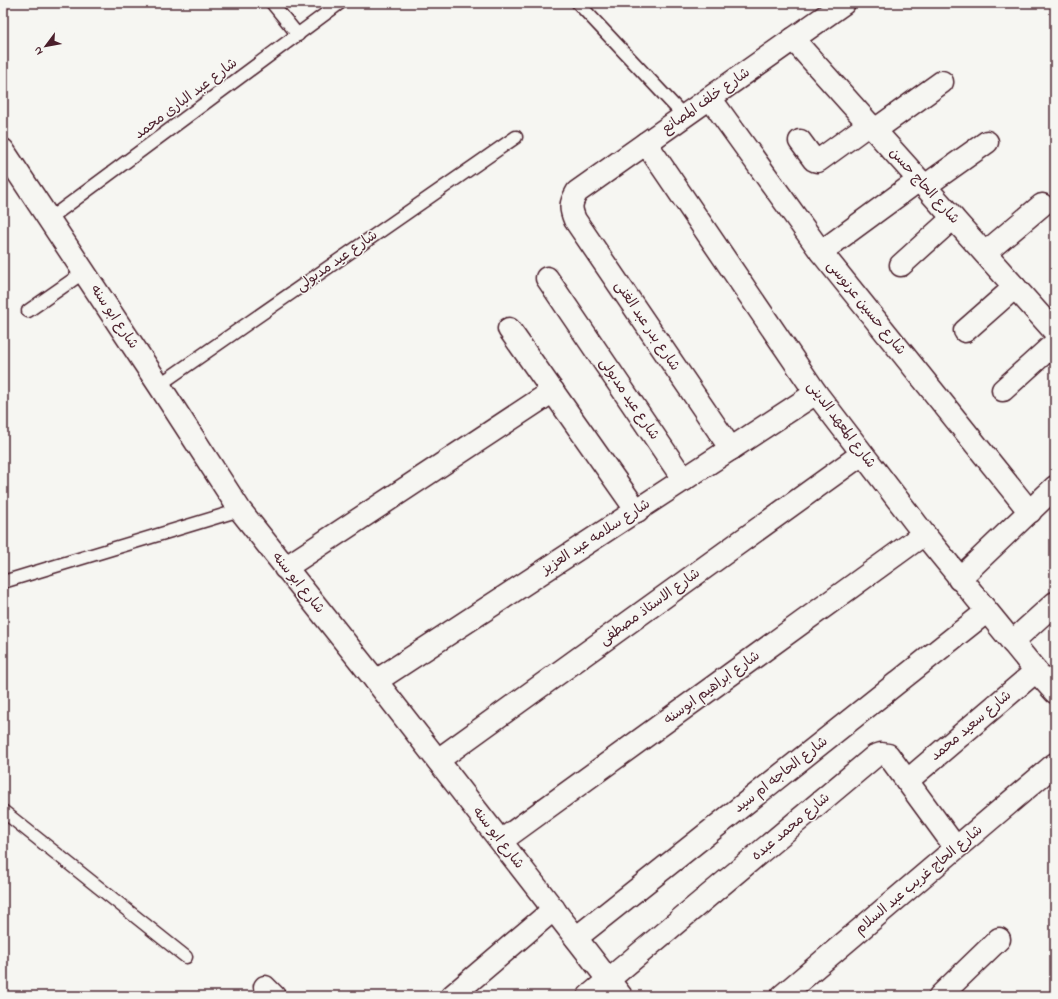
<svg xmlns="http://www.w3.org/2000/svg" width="1058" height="999" viewBox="0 0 1058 999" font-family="'Indie Flower','Playpen Sans Arabic',sans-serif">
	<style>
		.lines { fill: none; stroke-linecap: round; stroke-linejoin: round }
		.lane-casing { stroke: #4a1f2b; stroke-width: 15 }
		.street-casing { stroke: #4a1f2b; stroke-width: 25 }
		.lane { stroke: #f6f6f2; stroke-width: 12 }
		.street { stroke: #f6f6f2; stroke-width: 22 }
		.labels { text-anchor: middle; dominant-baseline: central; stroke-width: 3; stroke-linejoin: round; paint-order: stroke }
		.street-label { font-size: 14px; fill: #4a1f2b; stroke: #f6f6f2 }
	</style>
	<rect width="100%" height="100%" fill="#f6f6f2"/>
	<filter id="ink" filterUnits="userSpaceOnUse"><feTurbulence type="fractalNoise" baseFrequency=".025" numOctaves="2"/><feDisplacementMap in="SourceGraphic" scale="8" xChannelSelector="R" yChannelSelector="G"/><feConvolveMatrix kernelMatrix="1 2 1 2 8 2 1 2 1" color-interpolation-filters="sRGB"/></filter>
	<g filter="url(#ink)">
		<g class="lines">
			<defs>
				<g id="lane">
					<path d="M272,3L298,35"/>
					<path d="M578,3L684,116"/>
					<path d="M49,219L340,3"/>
					<path d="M28,311L84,272"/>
					<path d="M159,385L516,137"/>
					<path d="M3,582L240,510"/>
					<path d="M3,811L186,957"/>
				</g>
				<g id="street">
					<path d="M793,39L1055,332"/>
					<path d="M710,98L821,252L1030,512"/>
					<path d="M875,130L942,82"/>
					<path d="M800,141L814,160L818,161L869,124"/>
					<path d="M646,143L816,393L924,534L1036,671L1055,692"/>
					<path d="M3,150L159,385L240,510L376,681L621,996"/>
					<path d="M925,186L987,142"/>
					<path d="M821,252L919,180"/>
					<path d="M985,253L1042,205"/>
					<path d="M901,265L953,218"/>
					<path d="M547,278L684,480"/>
					<path d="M509,329L637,511"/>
					<path d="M965,331L1015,287"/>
					<path d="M1003,390L1055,343"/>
					<path d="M731,449L575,220C570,208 570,204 577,192L844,3"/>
					<path d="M285,568L553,391"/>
					<path d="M959,579L1055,487"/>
					<path d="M1012,642L1055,603"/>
					<path d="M376,681L816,393"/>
					<path d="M438,760L862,454"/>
					<path d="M907,781L1036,671"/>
					<path d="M501,841L924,534"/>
					<path d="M576,938L986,612"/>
					<path d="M265,987L274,996"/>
					<path d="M452,996L554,909"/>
					<path d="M589,996L875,756L881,754L888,755L956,848"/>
					<path d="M782,996L1055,764"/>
					<path d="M940,996L999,939"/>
				</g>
			</defs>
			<!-- lane casing -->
			<use href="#lane" class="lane-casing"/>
			<!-- street casing -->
			<use href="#street" class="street-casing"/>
			<!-- lane -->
			<use href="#lane" class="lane"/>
			<!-- street -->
			<use href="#street" class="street"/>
		</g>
	</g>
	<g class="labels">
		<!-- street labels -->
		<g class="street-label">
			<text transform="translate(186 99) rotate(-37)">شارع عبد البارى محمد</text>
			<text transform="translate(706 101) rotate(-35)">شارع خلف المصانع</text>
			<text transform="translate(924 186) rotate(48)">شارع الحاج حسن</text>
			<text transform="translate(337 261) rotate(-35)">شارع عيد مدبولى</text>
			<text transform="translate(866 308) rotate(51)">شارع حسين عرنوسى</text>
			<text transform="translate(114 317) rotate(56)">شارع ابو سنه</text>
			<text transform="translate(647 326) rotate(56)">شارع بدر عبد الغنى</text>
			<text transform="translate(629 399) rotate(56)">شارع عيد مدبولى</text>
			<text transform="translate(841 425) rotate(53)">شارع المعهد الدينى</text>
			<text transform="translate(596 537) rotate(-33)">شارع سلامه عبد العزيز</text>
			<text transform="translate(298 583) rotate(51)">شارع ابو سنه</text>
			<text transform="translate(650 607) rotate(-36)">شارع الاستاذ مصطفى</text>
			<text transform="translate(712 688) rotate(-36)">شارع ابراهيم ابوسنه</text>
			<text transform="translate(971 726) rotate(-40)">شارع سعيد محمد</text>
			<text transform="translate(781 775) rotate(-38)">شارع الحاجه ام سيد</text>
			<text transform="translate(791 827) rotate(-40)">شارع محمد عبده</text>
			<text transform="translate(498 838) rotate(52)">شارع ابو سنه</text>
			<text transform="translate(919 880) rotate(-40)">شارع الحاج غريب عبد السلام</text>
		</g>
	</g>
	<!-- margin -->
	<rect width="1058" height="999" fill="none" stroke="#f6f6f2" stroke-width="16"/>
	<rect x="8" y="8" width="1042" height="983" fill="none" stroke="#4a1f2b" stroke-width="1.5" filter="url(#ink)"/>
	<!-- north arrow -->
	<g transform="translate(46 46) rotate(238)" stroke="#f6f6f2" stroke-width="3" paint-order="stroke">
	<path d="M0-3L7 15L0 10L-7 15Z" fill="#4a1f2b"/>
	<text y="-6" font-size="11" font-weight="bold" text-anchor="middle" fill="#4a1f2b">N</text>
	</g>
</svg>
